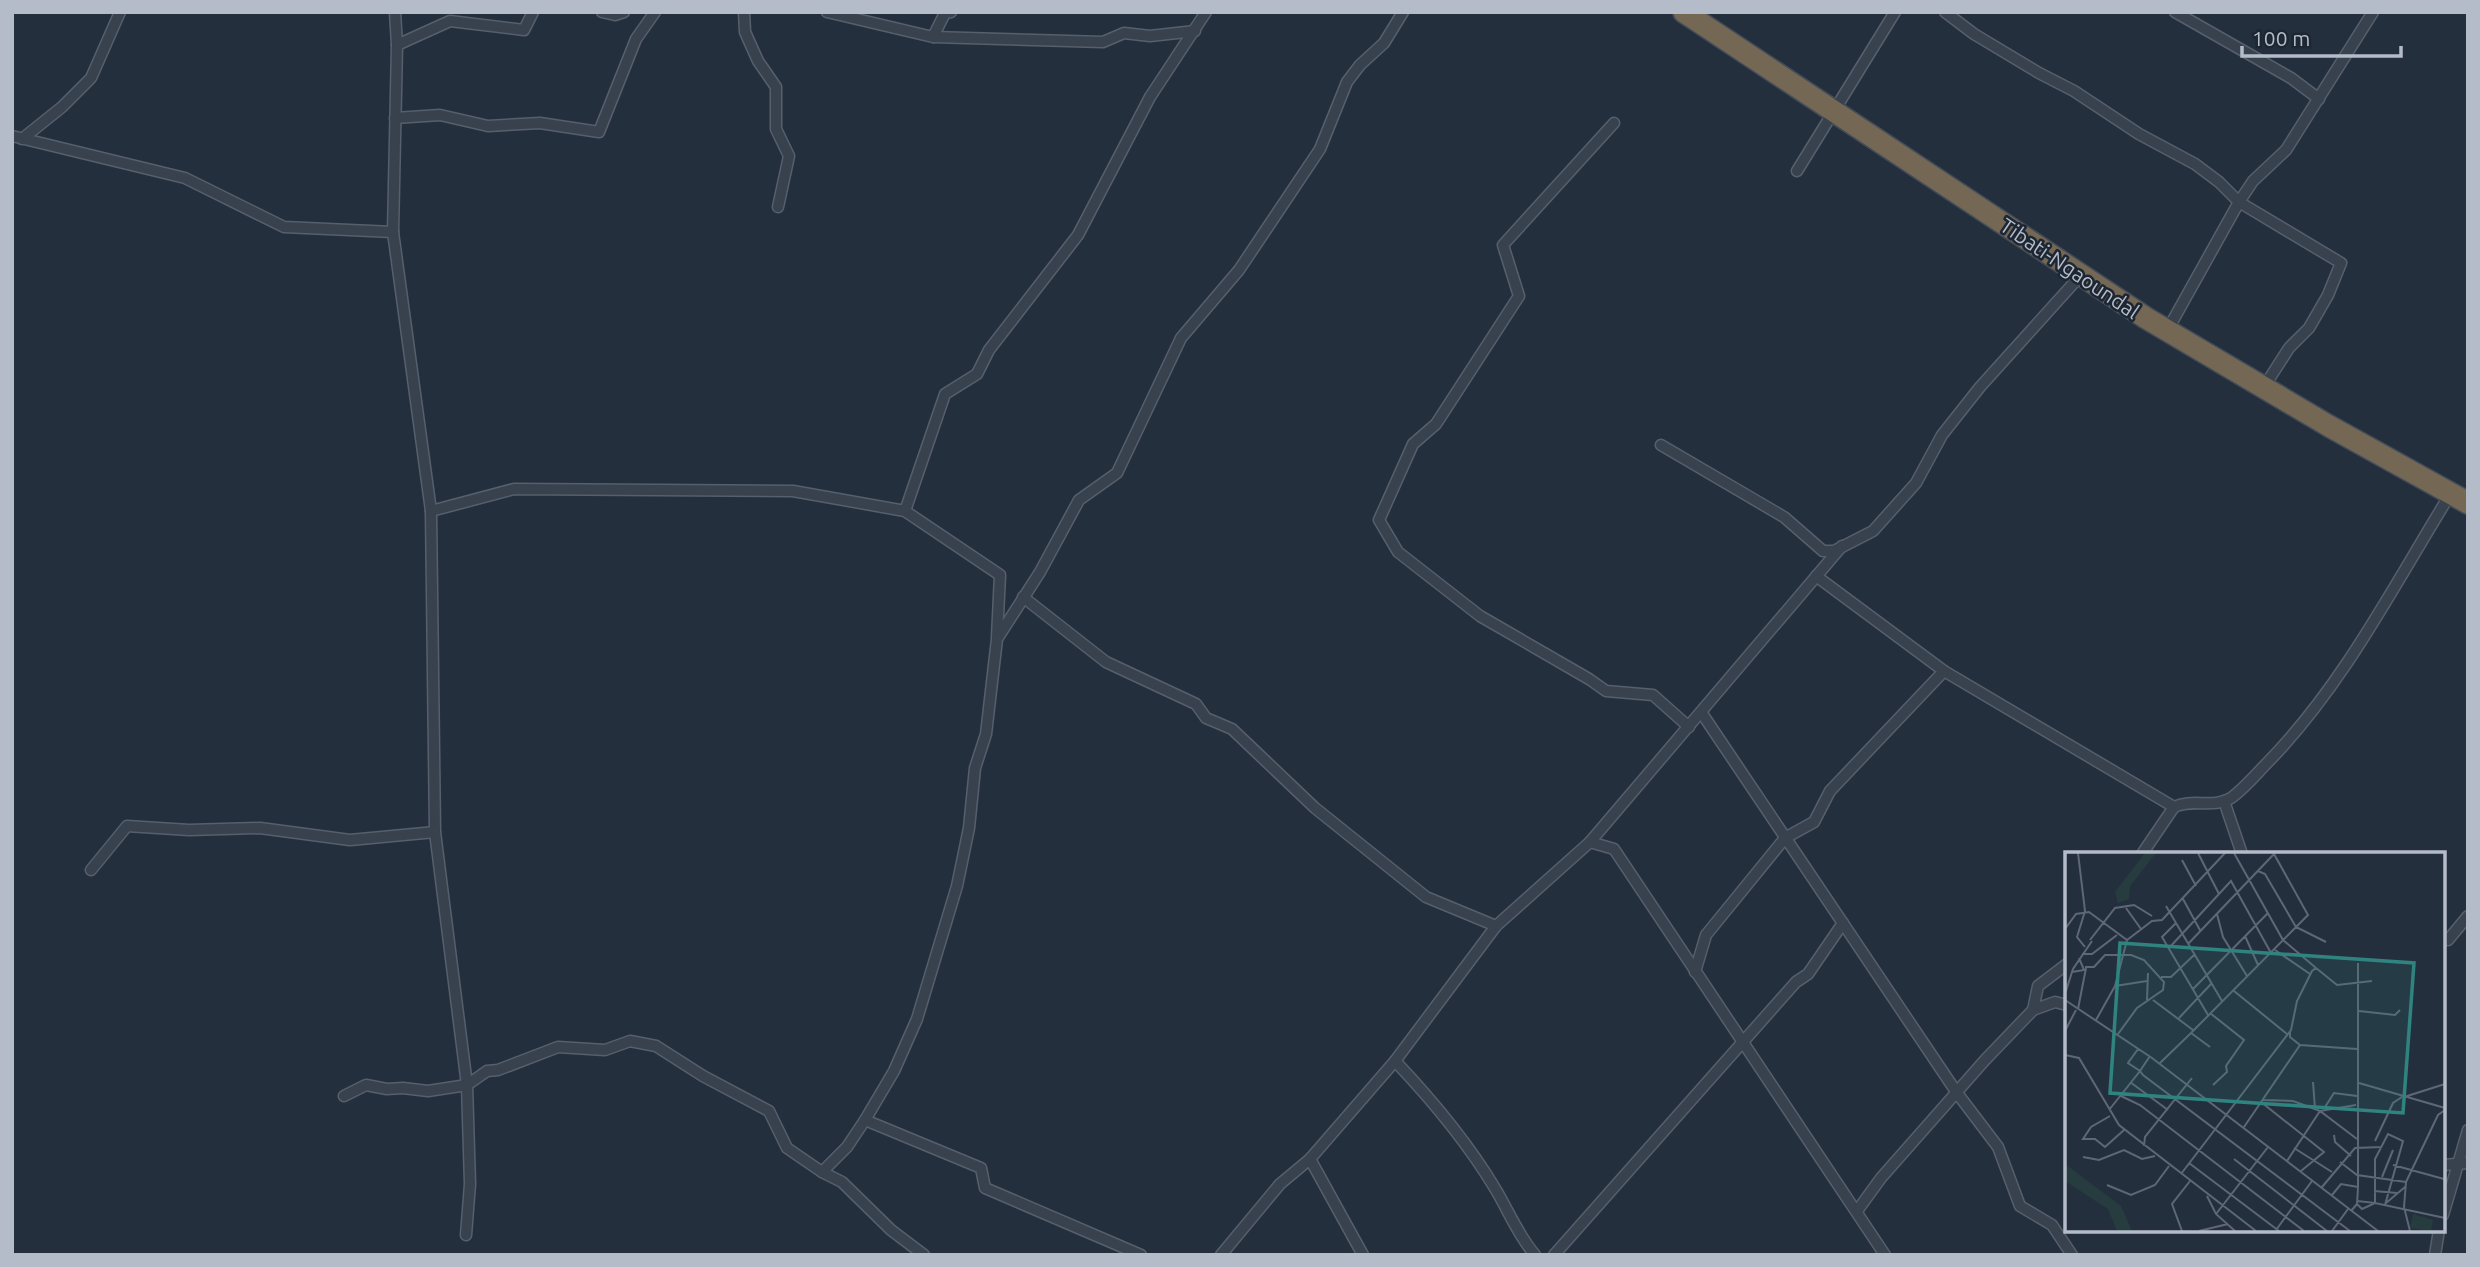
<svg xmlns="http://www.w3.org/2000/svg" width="2480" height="1267" viewBox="0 0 2480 1267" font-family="Ubuntu,sans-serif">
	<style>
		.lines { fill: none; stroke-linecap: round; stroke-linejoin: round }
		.street-casing { stroke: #565f6c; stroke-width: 13 }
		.highway-casing { stroke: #434c59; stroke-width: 24 }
		.street { stroke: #38414e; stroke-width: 10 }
		.highway { stroke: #746855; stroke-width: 21 }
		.labels { text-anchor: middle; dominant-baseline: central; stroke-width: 5; stroke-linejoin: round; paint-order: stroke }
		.street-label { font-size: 21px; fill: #b4bcc9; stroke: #1d2633 }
		.inset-road { fill: none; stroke: #5e6776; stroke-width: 2 }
		.view { fill: #308480; fill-opacity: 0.15; stroke: #308480; stroke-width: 3.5 }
		.inset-edge { fill: none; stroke: #b4bcc9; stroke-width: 3.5 }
	</style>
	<rect width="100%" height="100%" fill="#242f3e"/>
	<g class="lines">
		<defs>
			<g id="street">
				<path d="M395,12L397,45L393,232L431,511L435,832L467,1085L470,1184L466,1235"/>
				<path d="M602,12L615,15L624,12"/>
				<path d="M744,12L745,32L758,61L776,87V129L789,156L778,207"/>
				<path d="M827,12L933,37L1103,42L1124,33L1150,36L1195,31"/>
				<path d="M1945,12L1974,34L2039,73L2074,91L2139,134L2195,164L2219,182L2239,202L2167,331"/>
				<path d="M2175,12L2291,78L2319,99"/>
				<path d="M933,37L945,13L951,12"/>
				<path d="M397,45L450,21L524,30L533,12"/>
				<path d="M395,118L440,115L488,126L540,123L599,132L636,39L655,12"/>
				<path d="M1614,123L1503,245L1519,296L1436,424L1413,444L1379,520L1398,552L1480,616L1589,679L1606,691L1653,695L1689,727"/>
				<path d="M12,136L185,178L284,227L393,232"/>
				<path d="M22,139L62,107L91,78L120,12"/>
				<path d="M1797,171L1895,12"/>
				<path d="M2264,387L2289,348L2309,328L2328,295L2341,263L2239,202L2253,181L2286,150L2373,12"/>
				<path d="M1661,445L1784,517L1823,551H1834L1873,531L1916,483L1942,435L1980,387L2081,275"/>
				<path d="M431,511L514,489L793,491L905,511L1000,575L997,637"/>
				<path d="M905,511L945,394L977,374L989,350L1078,235L1150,97L1206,12"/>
				<path d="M1816,576L1944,671L2174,807"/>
				<path d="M1023,597L1106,662L1196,704L1206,718L1232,729L1315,808L1426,897L1496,926"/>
				<path d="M1701,712L1957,1093L1998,1147L2020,1206L2052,1225L2072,1255"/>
				<path d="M2224,801L2242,854"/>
				<path d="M1590,842L1614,849L1885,1255"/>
				<path d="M2142,854L2174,807C2192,798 2213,809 2231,798C2245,788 2257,773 2269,761C2344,684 2394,585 2451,493"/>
				<path d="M91,870L127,826L189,830L260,828L350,840L435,832"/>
				<path d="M2443,939L2448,940L2468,916"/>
				<path d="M1695,972L1706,935L1785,838L1814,822L1830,791L1944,671"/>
				<path d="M2033,1010L2038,986L2067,964"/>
				<path d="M1395,1061C1433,1101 1468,1143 1496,1190C1509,1212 1518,1235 1535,1255"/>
				<path d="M344,1096L366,1085L387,1089L403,1088L428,1091L467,1085L487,1071L498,1070L558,1047L605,1050L630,1041L656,1046L703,1076L769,1111L787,1148L822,1172L847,1147L865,1120L894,1071L917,1019L957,886L969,828L975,768L986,734L997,639L1040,572L1079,500L1117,473L1181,338L1239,270L1320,149L1347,82L1360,65L1384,43L1403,12"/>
				<path d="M865,1120L981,1168L985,1188L1141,1255"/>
				<path d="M1310,1159L1363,1255"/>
				<path d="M2443,1165L2468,1163"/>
				<path d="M822,1172L842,1182L891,1230L924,1255"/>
				<path d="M1857,1211L1881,1178L1985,1060L2033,1010L2055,1002L2067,1005"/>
				<path d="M2443,1215L2468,1130"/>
				<path d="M1221,1255L1280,1184L1310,1159L1395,1061L1496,926L1590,842L1842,546"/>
				<path d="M1554,1255L1796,982L1808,974L1843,923"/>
				<path d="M2435,1255L2439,1230"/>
			</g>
			<path id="highway" d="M1684,12L2146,318L2329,426L2468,503"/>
		</defs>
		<!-- street casing -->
		<use href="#street" class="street-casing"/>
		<!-- highway casing -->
		<use href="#highway" class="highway-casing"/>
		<!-- street -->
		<use href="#street" class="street"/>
		<!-- highway -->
		<use href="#highway" class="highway"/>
	</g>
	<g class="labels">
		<!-- street labels -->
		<g class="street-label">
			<text transform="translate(2070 268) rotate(34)">Tibati-Ngaoundal</text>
		</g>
	</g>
	<!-- overview -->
	<g transform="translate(2065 852)">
		<rect width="380" height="380" fill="#242f3e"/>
		<path d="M80,1H91L65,34L64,47L53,51L50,40ZM0,312L56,354L67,379H52L43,357L0,329Z" fill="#263c3f"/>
		<path d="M348,362L368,368L366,379L345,376Z" fill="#263c3f"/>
		<path class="inset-road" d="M13,1L20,59L12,85L20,95M133,1L154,42M169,1L218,88L251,116M117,8L131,34M118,47L136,80M101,54L157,149M61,56L76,77M152,62L158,85L182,124M111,71L97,85L143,163M0,77L11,62L24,60L62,88M180,84L193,113M25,88L50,56L69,53L87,64M123,92L209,2L243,63L231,75L261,90M104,96L166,29L206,101M210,98L245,122M17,102H27L52,83M20,115H29L40,103H66L79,108L99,130L98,138L72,156L53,182M7,120L19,118L14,106M96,125H106L129,103M50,134L82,129M128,137L203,61M169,139L222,182M0,142L8,117L27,89M0,148L87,206L313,379M82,148L83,121M88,148L128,178M13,157L21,116M294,159L330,163L335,158M145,161L179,188L161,214L162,220L148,233M114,166L146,132M31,168L50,134L62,88L87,69L97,68L160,1M0,179L11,158M225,179V185L235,193L292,197M125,182L231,75L200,22L193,19M0,203L14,206L54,273L191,379M85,204L75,219L78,223L285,379M95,211L126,181L145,195M65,230L103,258M248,230L250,257M294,231L380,256M56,244L75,253L239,379M339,245L380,232M198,248L228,249L255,259L291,253M196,250L259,300L236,319M260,255L269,241L292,244M44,258L75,219L63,211L73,197M45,264L26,275L18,287H30L40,295L59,278M179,275L235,193M269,283L270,290L286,304M310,289L328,251L337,245M79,294L80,285L127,226M229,296L267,320M18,305L34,308L59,298L77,307L90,304M169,307L262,379M222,309L255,259L292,287M275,310L292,323L341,330M124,311L214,379M328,313L379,327M116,322L226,178L232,149L247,119L251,116L272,133L307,129M317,325L328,298M42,333L66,343L90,333L104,314M257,335L290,296L317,295M309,339L332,341M267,343L276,332L293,335M142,344L151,362L170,379M292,349L310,351V307L323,282L338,289L320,353M321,351L340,335M292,352L297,357L310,351L380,366M286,359L292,352L293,335V111M151,362L203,295M211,378L247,329M117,379L107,352L125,329M134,379L163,372M267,379L283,357M345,379L339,355L341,330L373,263L380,258"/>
		<path class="view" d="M55,91L349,111L338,261L45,241Z"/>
		<rect width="380" height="380" class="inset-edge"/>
	</g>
	<!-- border -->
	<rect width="2480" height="1267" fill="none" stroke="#b4bcc9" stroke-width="28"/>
	<!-- scale -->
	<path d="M2242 46v10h159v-10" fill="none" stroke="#b4bcc9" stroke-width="3.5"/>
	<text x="2252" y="46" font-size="21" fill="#b4bcc9" stroke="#1d2633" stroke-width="5" paint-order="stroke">100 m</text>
</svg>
